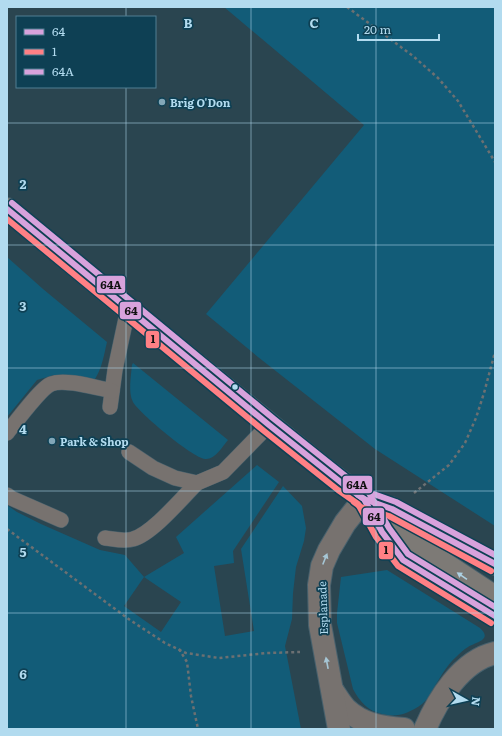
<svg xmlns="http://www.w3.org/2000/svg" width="502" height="736" viewBox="0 0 502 736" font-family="Literata,serif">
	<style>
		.green { fill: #125c78; fill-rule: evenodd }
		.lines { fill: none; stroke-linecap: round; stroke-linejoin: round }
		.service-casing { stroke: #48616d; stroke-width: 16 }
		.tertiary-casing { stroke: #48616d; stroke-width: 24 }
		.primary-casing { stroke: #48616d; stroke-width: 24 }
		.path { stroke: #6c7072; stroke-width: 2.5; stroke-dasharray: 3 3; stroke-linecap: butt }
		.service { stroke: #77726f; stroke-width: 15 }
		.tertiary { stroke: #77726f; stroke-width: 22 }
		.primary { stroke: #7d7a76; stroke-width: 22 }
		.bus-1-casing { stroke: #0e4054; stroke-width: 9 }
		.bus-2-casing { stroke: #0e4054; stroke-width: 9 }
		.bus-3-casing { stroke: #0e4054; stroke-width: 9 }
		.bus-1 { stroke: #d8a2dc; stroke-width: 6 }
		.bus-2 { stroke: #ff8085; stroke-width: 6 }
		.bus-3 { stroke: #d8a2dc; stroke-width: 6 }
		.oneway { fill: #a6c6d5 }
		.oneway2 { fill: #add1e3 }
		.grid { fill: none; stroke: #b2dbef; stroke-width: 1; stroke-opacity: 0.55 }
		.poi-dot { fill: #82a6b7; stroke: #0e4054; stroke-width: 1.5 }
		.bus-dot { fill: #b2dbef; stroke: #0e4054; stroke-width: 1.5 }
		.labels { text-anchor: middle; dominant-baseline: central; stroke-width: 3.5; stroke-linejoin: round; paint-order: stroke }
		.poi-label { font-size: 11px; font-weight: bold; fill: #b2dbef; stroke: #0e4054; text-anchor: start }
		.street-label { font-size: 11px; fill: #b2dbef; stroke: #0e4054 }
		.grid-label { font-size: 13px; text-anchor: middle; font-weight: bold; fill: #b2dbef; stroke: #0e4054; stroke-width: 3.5; stroke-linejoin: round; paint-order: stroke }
		.line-badge { stroke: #0e4054; stroke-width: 1.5 }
		.pale-badge-label { font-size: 11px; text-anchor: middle; font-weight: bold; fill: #111 }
	</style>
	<rect width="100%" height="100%" fill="#2a4550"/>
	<!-- green -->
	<g class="green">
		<path d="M224,7H495V526L375,449L258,357L206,314L364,125Z"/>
		<path d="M7,257L43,289L107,342C104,355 102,368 95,379L91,380L66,375H54L37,380L7,417Z"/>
		<path d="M133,363L228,440C222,447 215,460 205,459C193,458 139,413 133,402C128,393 131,375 132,365Z"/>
		<path d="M257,465L279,482L233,551L234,563L214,566L225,636L254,631L241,549L283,486L302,506L306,528L304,541L296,567L293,593L292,619L285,646L301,729H7V505L17,512L41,524L100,550L125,555L144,577L184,553L176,537ZM144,577L181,602L161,632L124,606Z"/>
		<path d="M387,570L480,628C493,640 476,642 468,647C463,650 460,653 456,657C446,666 440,678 433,689C430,694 427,700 422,704C417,708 412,710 406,713C399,716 390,716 382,714C368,711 360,702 353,689L337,623V613L341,577Z"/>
	</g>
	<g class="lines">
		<defs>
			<g id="service">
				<path d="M110,407L115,370L128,309"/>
				<path d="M7,433C15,423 41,388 51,384C65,378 97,388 112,391"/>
				<path d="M129,452L153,468L175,478L197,483L223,472L269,425"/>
				<path d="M7,495L11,498L61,520"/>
				<path d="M368,507L382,532L403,560L495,616"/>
				<path d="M105,538C114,539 124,542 133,539C152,534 182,498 197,483"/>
			</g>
			<g id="tertiary">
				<path d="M333,691C337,697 341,704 346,709C363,725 382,727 404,729"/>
				<path d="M339,729L320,625L319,585L322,566L329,550L345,523L364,499"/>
				<path d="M425,729C438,699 461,661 495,653"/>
			</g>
			<g id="primary">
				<path d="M7,209L128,309L322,467L364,499L445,564L495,597"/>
				<path d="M391,508L495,564"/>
			</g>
		</defs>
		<!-- service casing -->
		<use href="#service" class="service-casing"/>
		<!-- tertiary casing -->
		<use href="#tertiary" class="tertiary-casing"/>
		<!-- primary casing -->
		<use href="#primary" class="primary-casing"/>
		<!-- path -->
		<g class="path">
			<path d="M347,7L413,56L438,78L458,101L495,162"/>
			<path d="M414,493L449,465L465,443L476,418L484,393L495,352"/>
			<path d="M7,529L130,620L165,643L186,653L219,658L267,653L300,652"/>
			<path d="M179,649L187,662L191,696L198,729"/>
		</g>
		<!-- service -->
		<use href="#service" class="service"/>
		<!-- tertiary -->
		<use href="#tertiary" class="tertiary"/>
		<!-- primary -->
		<use href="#primary" class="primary"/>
		<defs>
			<g id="bus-1">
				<path d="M7,209L269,425L343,484L364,499L382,532L403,560L495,616"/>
				<path d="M358,495L364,499L392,509L495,564"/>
			</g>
			<g id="bus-2">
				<path d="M7,219L264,431L338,490L358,504L376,537L398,566L491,623"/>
				<path d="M354,502L361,507L389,516L491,571"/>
			</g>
			<g id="bus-3">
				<path d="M12,203L274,419L348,478L369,493L389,528L408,554L495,607"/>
				<path d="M362,488L368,492L396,502L495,555"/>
			</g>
		</defs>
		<!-- bus-1 casing -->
		<use href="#bus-1" class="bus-1-casing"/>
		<!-- bus-2 casing -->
		<use href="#bus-2" class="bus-2-casing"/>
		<!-- bus-3 casing -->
		<use href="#bus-3" class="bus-3-casing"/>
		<!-- bus-1 -->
		<use href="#bus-1" class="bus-1"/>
		<!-- bus-2 -->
		<use href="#bus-2" class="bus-2"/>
		<!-- bus-3 -->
		<use href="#bus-3" class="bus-3"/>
	</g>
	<!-- one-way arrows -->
	<defs><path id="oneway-solid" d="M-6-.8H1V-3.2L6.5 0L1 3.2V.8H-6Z"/></defs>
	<g class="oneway">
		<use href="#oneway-solid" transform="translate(325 559) rotate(-68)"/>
		<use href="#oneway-solid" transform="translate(327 663) rotate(-101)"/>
	</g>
	<use class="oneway2" href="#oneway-solid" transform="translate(462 576) rotate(-146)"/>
	<!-- grid -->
	<path class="grid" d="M126,7V17M251,7V729M376,7V729M126,87V729M7,123H495M7,245H495M7,368H495M7,491H495M7,613H495"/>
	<!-- markers -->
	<g class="poi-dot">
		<circle cx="162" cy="102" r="4"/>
		<circle cx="52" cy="441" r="4"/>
	</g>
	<circle class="bus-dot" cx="235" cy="387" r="3.5"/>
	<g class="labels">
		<!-- poi labels -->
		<g class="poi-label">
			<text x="170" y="102">Brig O'Don</text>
			<text x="60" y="441">Park &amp; Shop</text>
		</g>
		<!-- street labels -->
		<g class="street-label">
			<text transform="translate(322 608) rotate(-92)">Esplanade</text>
		</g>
	</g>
	<g class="grid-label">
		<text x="188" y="28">B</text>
		<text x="314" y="28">C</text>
		<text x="23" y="189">2</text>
		<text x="23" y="311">3</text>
		<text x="23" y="434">4</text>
		<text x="23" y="557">5</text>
		<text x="23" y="679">6</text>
	</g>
	<g class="line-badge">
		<rect x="96" y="275" width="30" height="19" rx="4" fill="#d8a2dc"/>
		<rect x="119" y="301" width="23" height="19" rx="4" fill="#d8a2dc"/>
		<rect x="145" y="330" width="15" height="19" rx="4" fill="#ff8085"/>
		<rect x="342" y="475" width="31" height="19" rx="4" fill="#d8a2dc"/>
		<rect x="362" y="507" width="23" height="19" rx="4" fill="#d8a2dc"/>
		<rect x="378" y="541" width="16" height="19" rx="4" fill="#ff8085"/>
	</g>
	<g class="pale-badge-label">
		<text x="111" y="289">64A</text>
		<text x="131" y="315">64</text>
		<text x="153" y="343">1</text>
		<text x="357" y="489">64A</text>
		<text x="374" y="521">64</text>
		<text x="386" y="554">1</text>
	</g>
	<!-- border -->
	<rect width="502" height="736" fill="none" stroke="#b2dbef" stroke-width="16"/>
	<!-- legend -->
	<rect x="16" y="16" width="140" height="72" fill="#0e4054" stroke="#507e92"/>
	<rect x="24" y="29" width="20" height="6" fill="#d8a2dc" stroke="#507e92"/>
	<text x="52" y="36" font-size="12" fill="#b2dbef">64</text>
	<rect x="24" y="49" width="20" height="6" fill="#ff8085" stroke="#507e92"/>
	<text x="52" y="56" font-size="12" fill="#b2dbef">1</text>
	<rect x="24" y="69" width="20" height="6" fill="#d8a2dc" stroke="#507e92"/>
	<text x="52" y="76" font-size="12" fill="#b2dbef">64A</text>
	<!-- north arrow -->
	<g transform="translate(466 700) rotate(98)" stroke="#0e4054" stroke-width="3" paint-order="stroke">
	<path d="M0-3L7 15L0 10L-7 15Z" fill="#b2dbef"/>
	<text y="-6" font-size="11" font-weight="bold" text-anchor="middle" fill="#b2dbef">N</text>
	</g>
	<!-- scale -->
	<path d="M358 34v6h81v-6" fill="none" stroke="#b2dbef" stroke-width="2"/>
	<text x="364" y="34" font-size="12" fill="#b2dbef" stroke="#0e4054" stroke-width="3" paint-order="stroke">20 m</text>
</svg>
